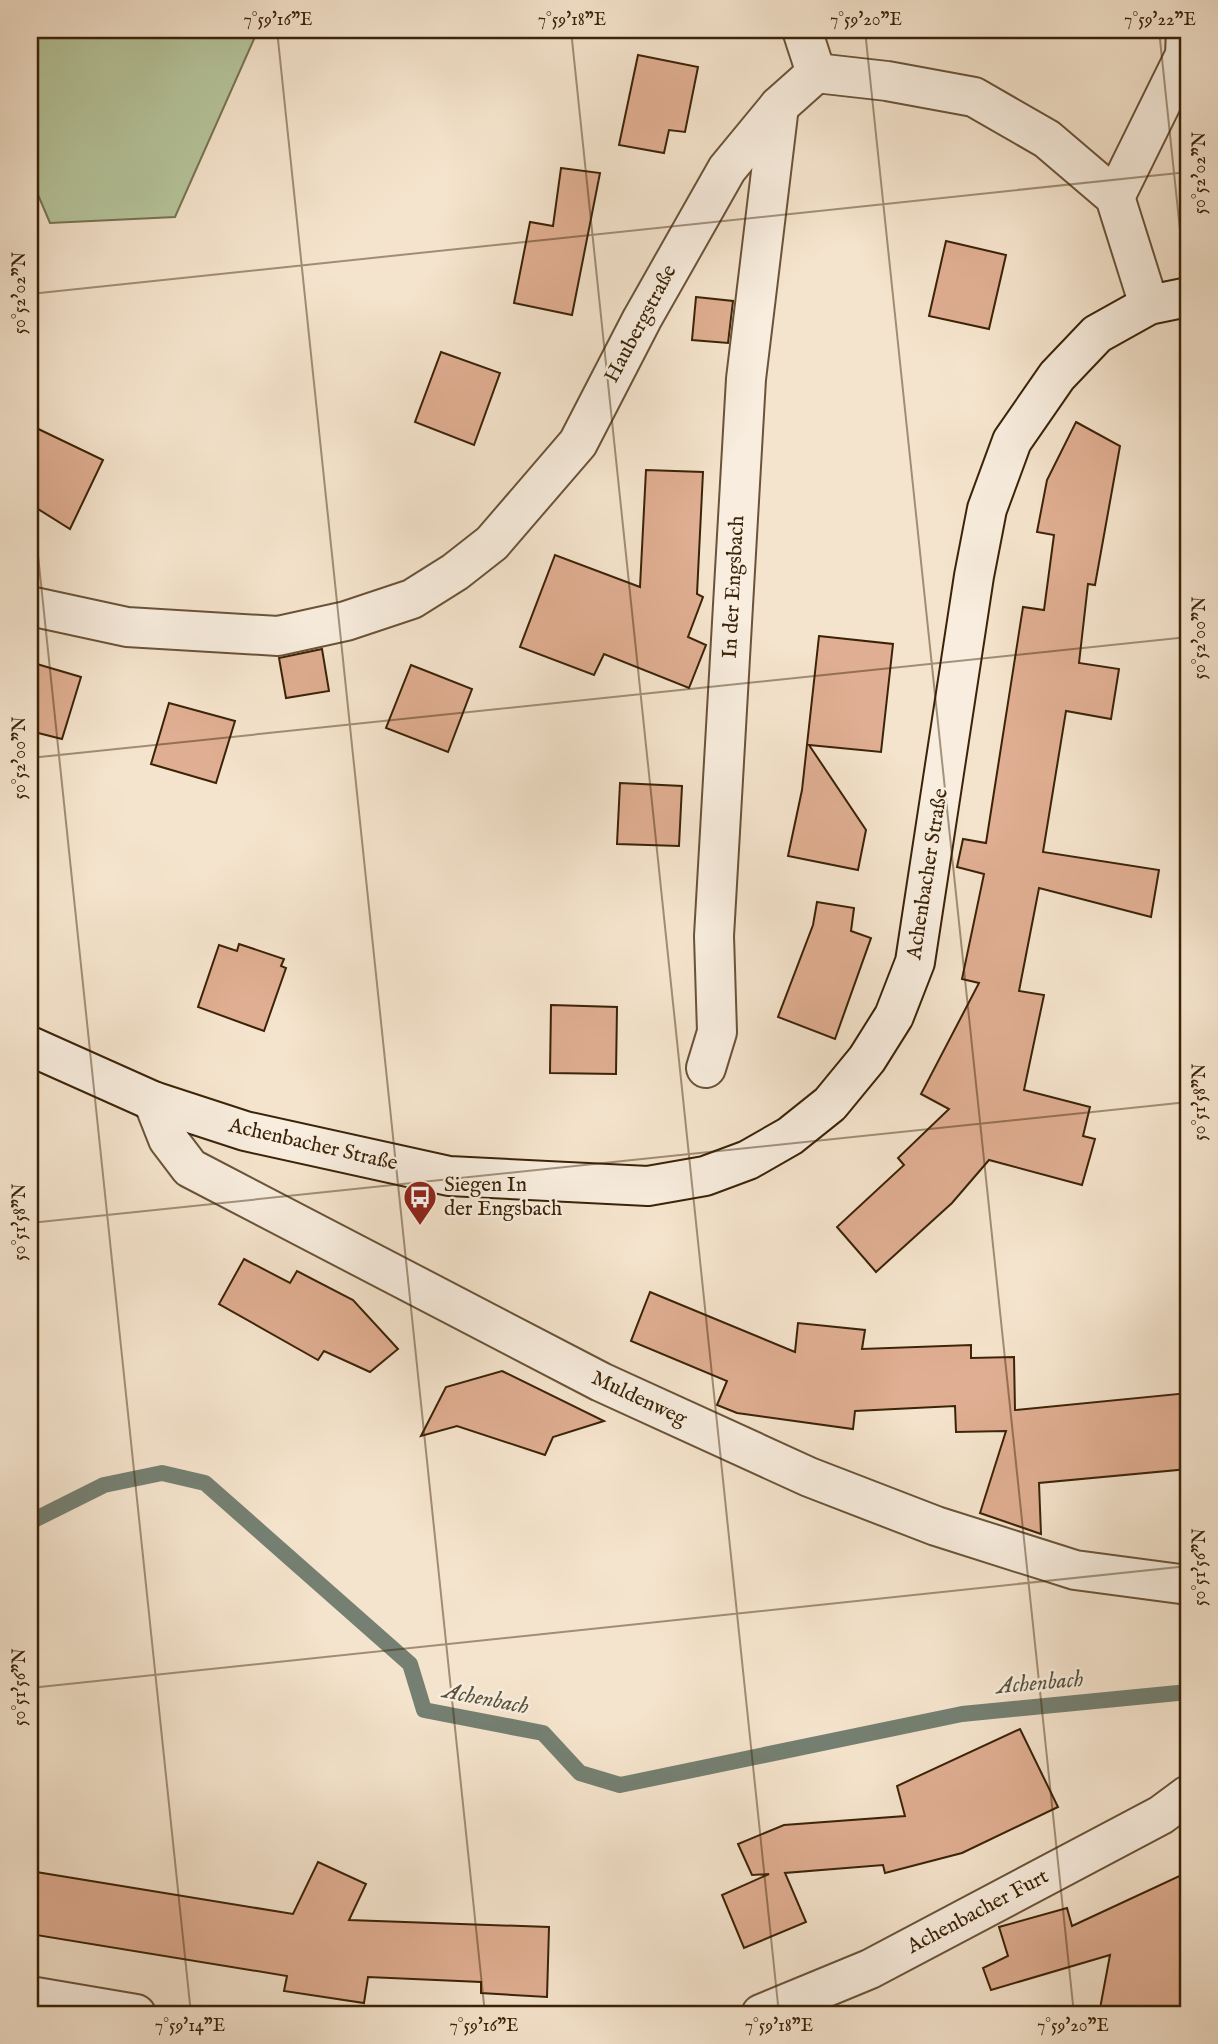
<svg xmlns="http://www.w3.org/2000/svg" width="1218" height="2044" viewBox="0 0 1218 2044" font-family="'IM FELL English',serif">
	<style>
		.green { fill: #b6c59c; stroke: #787452; stroke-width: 2 }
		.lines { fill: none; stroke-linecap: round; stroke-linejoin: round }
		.stream { stroke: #758072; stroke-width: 16 }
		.building { fill: #e0ae92; stroke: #3b2307; stroke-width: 2 }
		.minor-casing { stroke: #6a5338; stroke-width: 42 }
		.secondary-casing { stroke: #3b2307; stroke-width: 42 }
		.minor { stroke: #f8edde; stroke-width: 38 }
		.secondary { stroke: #f8edde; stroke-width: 38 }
		.ticks { fill: none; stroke: #3b2307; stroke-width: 2; stroke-opacity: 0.45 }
		.labels { text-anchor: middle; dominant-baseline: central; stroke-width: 5; stroke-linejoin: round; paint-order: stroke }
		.street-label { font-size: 21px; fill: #3b2307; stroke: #f8edde }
		.poi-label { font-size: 21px; fill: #3b2307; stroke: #f8edde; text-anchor: start }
		.water-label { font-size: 23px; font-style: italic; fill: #58523d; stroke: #f8edde }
		.neatline { fill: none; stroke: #3b2307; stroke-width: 2.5 }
		.ticks-label { font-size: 18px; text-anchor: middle; fill: #3b2307 }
	</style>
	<rect width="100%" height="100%" fill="#f5e4cd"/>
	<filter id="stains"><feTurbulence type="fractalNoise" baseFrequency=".00286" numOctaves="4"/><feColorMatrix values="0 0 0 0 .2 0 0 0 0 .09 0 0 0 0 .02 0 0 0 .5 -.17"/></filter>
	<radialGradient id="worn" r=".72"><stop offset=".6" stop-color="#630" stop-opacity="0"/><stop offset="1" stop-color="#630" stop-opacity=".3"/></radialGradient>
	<!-- green -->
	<path class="green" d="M30,30H258L175,217L50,223L30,176Z"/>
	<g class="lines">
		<!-- stream -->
		<path class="stream" d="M30,1522L104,1485L162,1473L205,1483L410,1664L424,1710L543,1733L580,1773L620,1785L962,1714L1188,1692"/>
	</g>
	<!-- building -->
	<g class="building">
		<path d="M638,55L698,67L685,132L669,130L664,153L619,145Z"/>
		<path d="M561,168L600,173L572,315L514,303L530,222L553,226Z"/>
		<path d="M946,241L1006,255L989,329L929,316Z"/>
		<path d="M696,297L733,301L728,343L692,340Z"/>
		<path d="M441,352L500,373L474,445L415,422Z"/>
		<path d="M1076,422L1120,446L1095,585L1088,584L1079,663L1119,669L1111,719L1066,711L1043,852L1159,870L1151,917L1039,888L1019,991L1044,995L1024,1090L1090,1107L1083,1136L1095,1139L1082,1185L989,1160L952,1203L876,1272L837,1227L904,1165L898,1158L949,1109L921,1094L979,983L962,979L984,874L957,867L963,839L986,843L1023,607L1044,610L1054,535L1037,532L1047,480Z"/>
		<path d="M30,425L103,460L70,529L30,504Z"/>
		<path d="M646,470L703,472L697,594L703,597L688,637L706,645L689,688L604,654L594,675L520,647L555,555L640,587Z"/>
		<path d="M819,636L893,644L881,752L809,745L866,830L858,870L788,856L802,790Z"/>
		<path d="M322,649L329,691L286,698L279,658Z"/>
		<path d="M30,662L81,677L62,739L30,731Z"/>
		<path d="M411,665L472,689L448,752L386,728Z"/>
		<path d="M169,703L235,721L216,783L151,764Z"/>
		<path d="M620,783L682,786L679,846L617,844Z"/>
		<path d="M817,902L854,908L851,931L871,938L835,1039L778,1017L813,925Z"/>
		<path d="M239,944L284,959L281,966L286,968L264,1031L198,1007L219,945L237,951Z"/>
		<path d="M551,1005L617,1007L616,1074L550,1073Z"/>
		<path d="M244,1259L290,1283L297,1271L353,1300L398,1349L370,1372L324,1351L318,1360L219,1304Z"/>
		<path d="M650,1292L795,1352L798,1323L865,1330L862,1349L971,1345V1358L1014,1357L1015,1410L1188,1393V1469L1039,1483L1041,1534L980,1513L1006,1431L956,1432L955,1406L855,1411L853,1429L737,1413L717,1405L727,1381L631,1341Z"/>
		<path d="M502,1371L604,1421L553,1437L545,1455L457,1426L421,1436L446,1387Z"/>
		<path d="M1020,1729L1058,1807L962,1853L885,1873L883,1865L785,1873L806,1922L744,1948L722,1895L769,1874L752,1875L738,1844L784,1825L905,1816L897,1786Z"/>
		<path d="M318,1862L366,1884L349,1920L549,1927L547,1997L481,1993V1982L368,1977L364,2003L284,1991L287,1976L30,1934V1871L293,1914Z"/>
		<path d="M1188,1872V2014H1099L1110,1955L991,1990L983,1968L1008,1956L999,1927L1067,1908L1072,1926Z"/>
	</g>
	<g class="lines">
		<defs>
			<g id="minor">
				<path d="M802,30L816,73"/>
				<path d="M1115,197L1185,55L1186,30"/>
				<path d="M30,606L127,627L278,636L346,621L412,599L455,572L492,543L578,443L642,319L727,169L779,106L816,73L887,81L974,97L1047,139L1115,197L1149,305"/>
				<path d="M706,1068L717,1032L714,936L746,379L779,106"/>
				<path d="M153,1101L168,1139L190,1168L601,1382L809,1477L936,1526L1075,1570L1188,1585"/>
				<path d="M30,1996L136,2014"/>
				<path d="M761,2014L870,1969L1161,1815L1188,1795"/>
			</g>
			<path id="secondary" d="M30,1046L153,1101L245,1131L449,1176L648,1186L705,1176L748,1160L790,1136L830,1104L867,1059L894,1016L915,962L974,576L987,509L1012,441L1057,376L1097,334L1149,305L1188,297"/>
		</defs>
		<!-- minor casing -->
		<use href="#minor" class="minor-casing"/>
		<!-- secondary casing -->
		<use href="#secondary" class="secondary-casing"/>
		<!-- minor -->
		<use href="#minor" class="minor"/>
		<!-- secondary -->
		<use href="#secondary" class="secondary"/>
	</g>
	<!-- ticks -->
	<path class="ticks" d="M277,30L485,2014M571,30L779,2014M865,30L1074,2014M1159,30L1188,306M30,294L1188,172M30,479L191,2014M30,758L1188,637M30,1223L1188,1102M30,1688L1188,1566"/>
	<!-- icons -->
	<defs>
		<symbol id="bus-pin" viewBox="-11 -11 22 30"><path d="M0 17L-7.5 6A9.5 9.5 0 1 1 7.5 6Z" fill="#8f2418" stroke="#f8edde"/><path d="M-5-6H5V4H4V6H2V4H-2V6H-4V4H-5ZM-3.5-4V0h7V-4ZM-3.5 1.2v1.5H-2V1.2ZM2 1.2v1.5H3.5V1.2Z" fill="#fff"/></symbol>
	</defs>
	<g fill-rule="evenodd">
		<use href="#bus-pin" x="401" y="1178" width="38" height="52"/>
	</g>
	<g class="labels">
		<!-- street labels -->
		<g class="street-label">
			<text transform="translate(641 324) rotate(-62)">Haubergstraße</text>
			<text transform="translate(734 587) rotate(-87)">In der Engsbach</text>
			<text transform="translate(928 874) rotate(-81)">Achenbacher Straße</text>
			<text transform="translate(313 1145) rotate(13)">Achenbacher Straße</text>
			<text transform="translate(639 1399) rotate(25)">Muldenweg</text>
			<text transform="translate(978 1912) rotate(-28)">Achenbacher Furt</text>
		</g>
		<!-- poi labels -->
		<g class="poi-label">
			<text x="444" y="1185">Siegen In<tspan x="444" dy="24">der Engsbach</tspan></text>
		</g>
		<!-- water labels -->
		<g class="water-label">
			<text transform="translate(1040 1683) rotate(-5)">Achenbach</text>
			<text transform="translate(486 1699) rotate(11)">Achenbach</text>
		</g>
	</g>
	<!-- margin -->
	<rect width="1218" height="2044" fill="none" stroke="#f5e4cd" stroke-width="77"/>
	<rect x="38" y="38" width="1142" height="1968" class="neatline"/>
	<g class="ticks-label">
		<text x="278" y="25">7°59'16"E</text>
		<text x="572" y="25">7°59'18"E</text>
		<text x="866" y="25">7°59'20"E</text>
		<text x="1160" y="25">7°59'22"E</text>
		<text transform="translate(1199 173) rotate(-90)" y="6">50°52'02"N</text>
		<text transform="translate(19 293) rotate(-90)" y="6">50°52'02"N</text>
		<text transform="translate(1199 638) rotate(-90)" y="6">50°52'00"N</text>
		<text transform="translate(19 758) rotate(-90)" y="6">50°52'00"N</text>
		<text transform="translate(1199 1102) rotate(-90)" y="6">50°51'58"N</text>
		<text transform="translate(19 1222) rotate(-90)" y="6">50°51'58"N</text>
		<text transform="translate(1199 1567) rotate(-90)" y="6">50°51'56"N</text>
		<text transform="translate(19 1687) rotate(-90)" y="6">50°51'56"N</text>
		<text x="190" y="2031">7°59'14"E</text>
		<text x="484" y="2031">7°59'16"E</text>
		<text x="779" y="2031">7°59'18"E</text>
		<text x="1073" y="2031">7°59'20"E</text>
	</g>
	<rect width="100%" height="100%" filter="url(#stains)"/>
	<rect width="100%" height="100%" fill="url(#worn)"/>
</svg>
